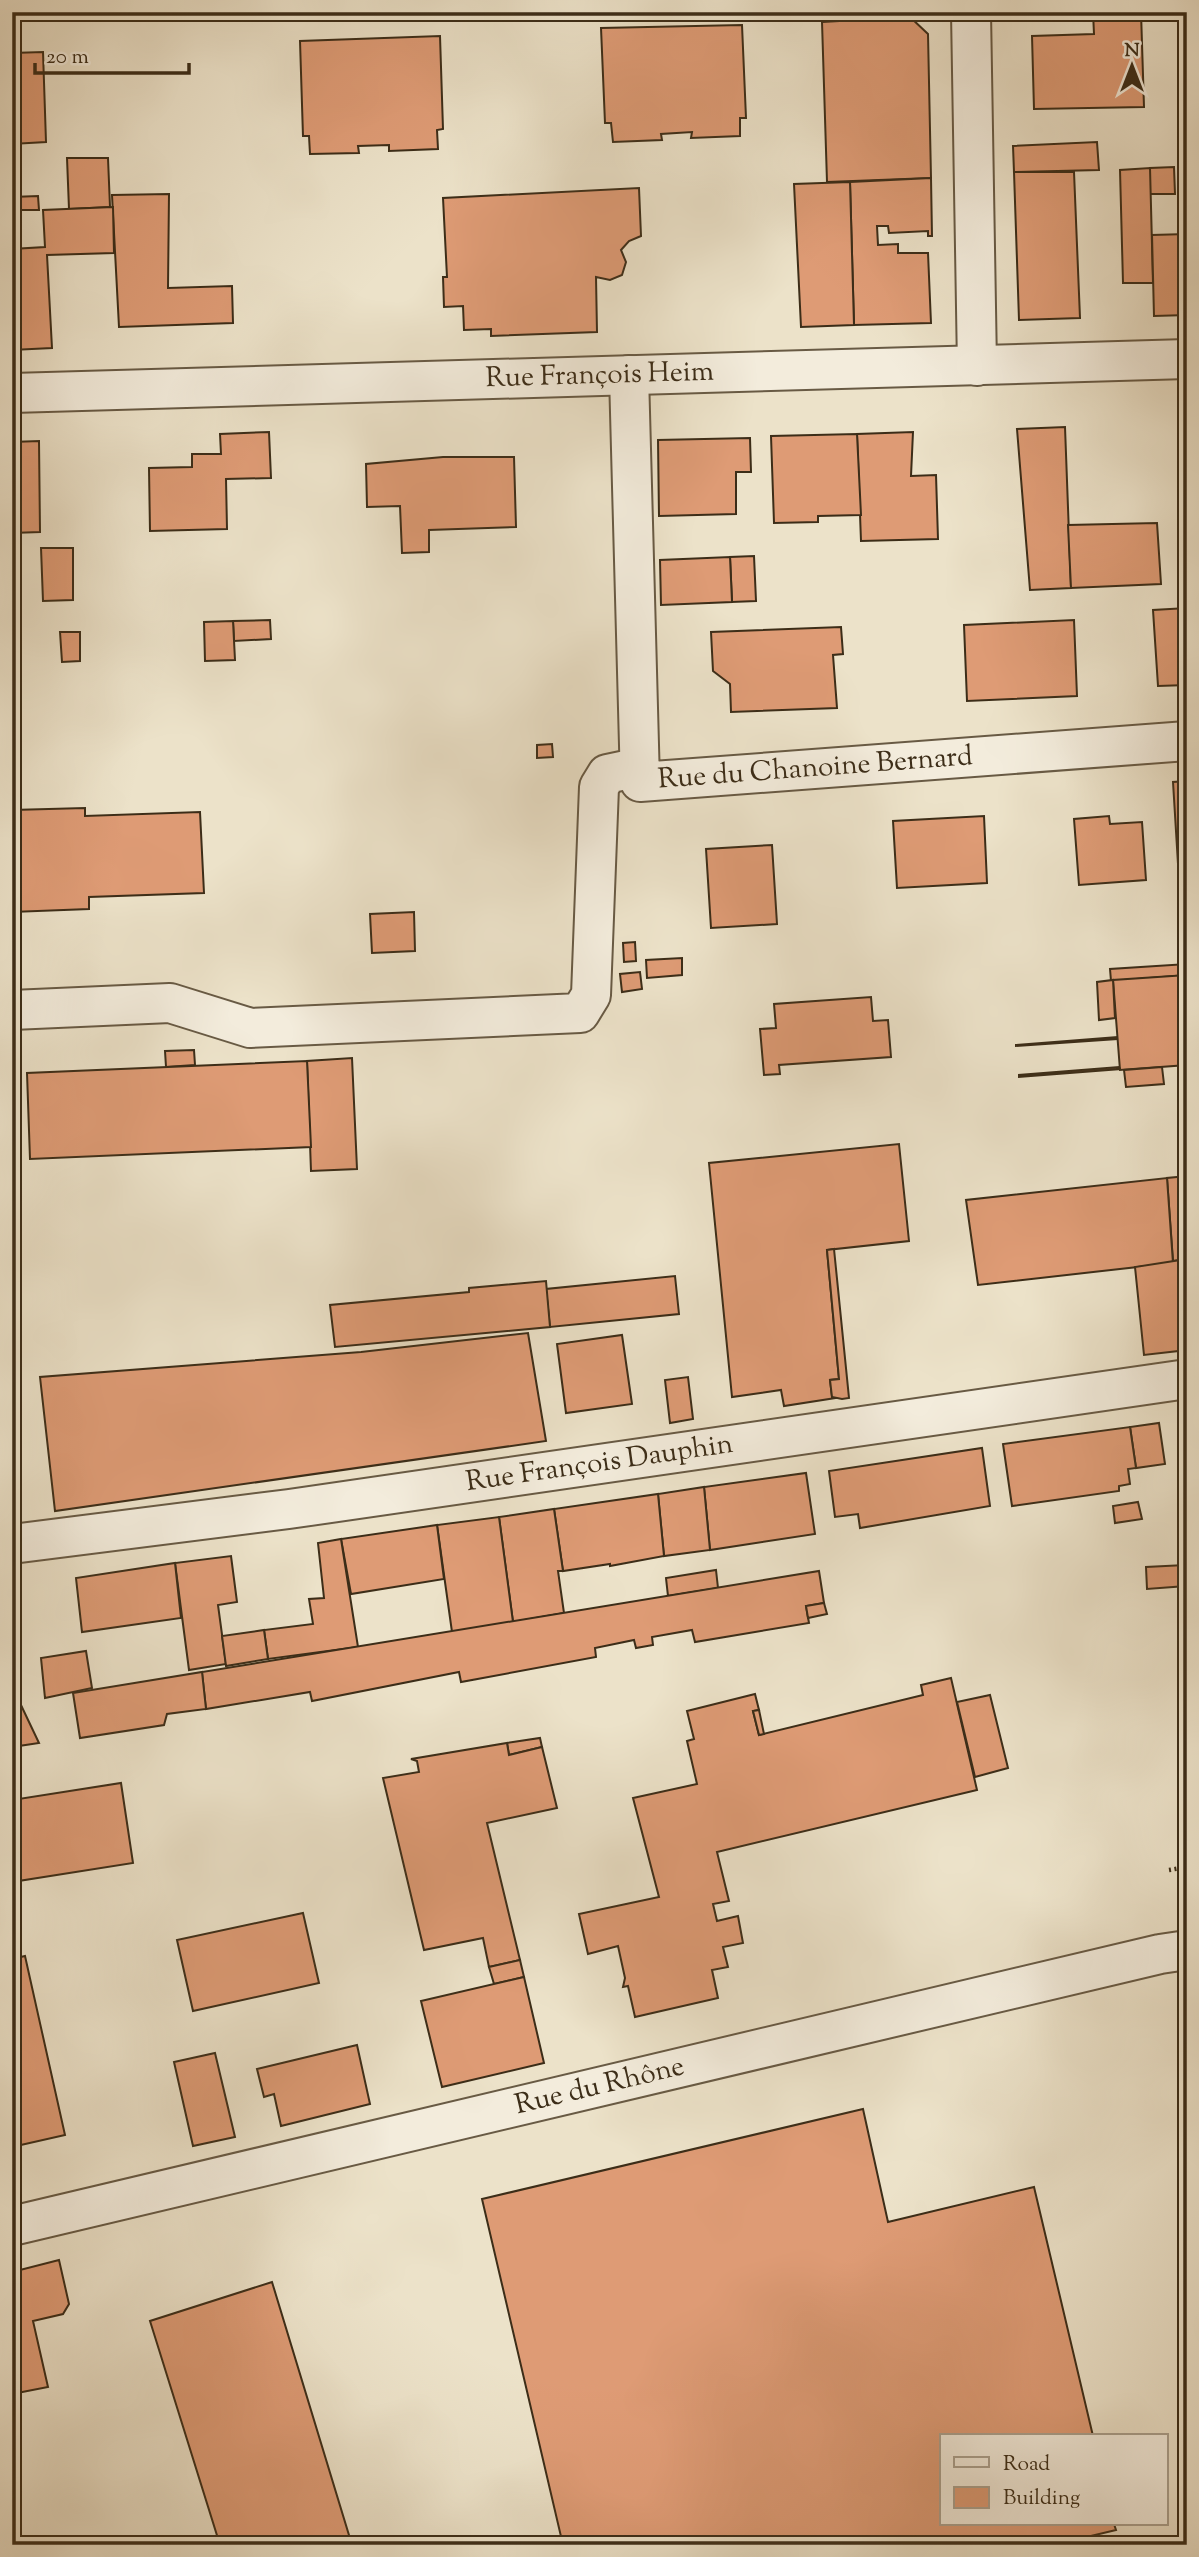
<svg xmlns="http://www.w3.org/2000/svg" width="1199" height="2557" viewBox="0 0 1199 2557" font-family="'Sorts Mill Goudy',serif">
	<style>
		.building { fill: #de9b75; stroke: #3c2d18; stroke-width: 2 }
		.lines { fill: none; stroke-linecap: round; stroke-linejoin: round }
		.minor-casing { stroke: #685a44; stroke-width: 42 }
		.path { stroke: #3c2d18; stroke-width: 4.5; stroke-dasharray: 2 3.5; stroke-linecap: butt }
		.minor { stroke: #f3ecdc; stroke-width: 38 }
		.labels { text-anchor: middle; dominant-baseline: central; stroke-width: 7; stroke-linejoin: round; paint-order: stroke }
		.street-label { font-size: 28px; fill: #3c2d18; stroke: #f3ecdc }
	</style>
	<rect width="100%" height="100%" fill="#ece2c9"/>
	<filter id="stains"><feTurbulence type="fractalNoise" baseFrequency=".00286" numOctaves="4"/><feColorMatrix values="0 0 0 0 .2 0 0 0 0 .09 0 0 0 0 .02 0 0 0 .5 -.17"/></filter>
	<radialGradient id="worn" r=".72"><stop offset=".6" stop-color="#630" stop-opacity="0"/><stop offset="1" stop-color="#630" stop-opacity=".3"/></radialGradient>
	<!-- building -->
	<g class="building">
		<path d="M1093,12H1141L1144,107L1034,109L1032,36L1094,34Z"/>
		<path d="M910,17L928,34L931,178L827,182L822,22Z"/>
		<path d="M742,25L746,118H740V136L691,138L692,132L661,134L662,140L613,142L611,123H605L601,28Z"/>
		<path d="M440,36L443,129L437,130L438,149L389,151V145L358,146L359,153L310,154L309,136H303L300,41Z"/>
		<path d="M43,52L46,142L12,144V53Z"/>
		<path d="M1097,142L1099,170L1014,172L1013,146Z"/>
		<path d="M67,158H108L110,207L69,209Z"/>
		<path d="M1174,167L1175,194H1150V168Z"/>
		<path d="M1150,168L1153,283H1123L1120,170Z"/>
		<path d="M1014,172H1074L1080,318L1019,320Z"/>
		<path d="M931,178L932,236H928V231L889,233L888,226H877L878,245L898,244V253H928L931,323L854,325L850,182Z"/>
		<path d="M850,182L854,325L801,327L794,184Z"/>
		<path d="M639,188L641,236L629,241L621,250L626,262L622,275L610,280L596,277L597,332L491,336V329L464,330L463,306L444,307L443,277H447L443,198Z"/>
		<path d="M169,194L168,288L232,286L233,323L119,327L112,195Z"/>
		<path d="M38,196L39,210H12V197Z"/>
		<path d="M113,207L114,253L47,255L52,348L12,350V249L45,247L43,210Z"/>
		<path d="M1187,234V315L1154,316L1152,235Z"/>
		<path d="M1181,404H1187V482H1183Z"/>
		<path d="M1065,427L1071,588L1030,590L1017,429Z"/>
		<path d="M269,432L271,478L226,479L227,529L150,531L149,468L192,467V454H221L220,434Z"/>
		<path d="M913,432L911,476L936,475L938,539L861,541L857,434Z"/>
		<path d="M857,434L861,515L818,516V522L774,523L771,436Z"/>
		<path d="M750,438L751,472H736V514L659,516L658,440Z"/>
		<path d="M39,441L40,532L12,533V442Z"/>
		<path d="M443,457H514L516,527L429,530V552L402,553L400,506L367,507L366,464Z"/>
		<path d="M1157,523L1161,584L1071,588L1068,525Z"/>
		<path d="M41,548H73V600L43,601Z"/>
		<path d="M754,556L756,601L732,602L730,557Z"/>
		<path d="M730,557L732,602L661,605L660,560Z"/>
		<path d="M1187,608V685L1158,686L1153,610Z"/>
		<path d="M270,620L271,639L234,641L233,621Z"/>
		<path d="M1074,620L1077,696L967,701L964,625Z"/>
		<path d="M233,621L235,660L205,661L204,622Z"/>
		<path d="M841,627L843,654L833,655L837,708L731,712L730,684L713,671L711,632Z"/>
		<path d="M60,632H80V661L62,662Z"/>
		<path d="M552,744L553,757L537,758V745Z"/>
		<path d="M1187,781V913H1181L1173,782Z"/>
		<path d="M85,808V816L200,812L204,893L89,897V909L12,912V810Z"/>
		<path d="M984,816L987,883L897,888L893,821Z"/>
		<path d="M1109,816L1110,824L1142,822L1146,880L1079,885L1074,819Z"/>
		<path d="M772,845L777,924L711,928L706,849Z"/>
		<path d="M414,912L415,951L372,953L370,914Z"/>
		<path d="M635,942L636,961L624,962L623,943Z"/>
		<path d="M682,958V975L647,978L646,960Z"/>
		<path d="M1187,964V975L1111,981L1110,969Z"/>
		<path d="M640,972L642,989L622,992L620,974Z"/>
		<path d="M1187,975V1065L1120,1070L1113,980Z"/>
		<path d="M1113,980L1115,1018L1099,1020L1097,982Z"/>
		<path d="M871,997L873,1021L888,1020L891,1057L779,1065L780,1074L764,1075L760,1029L776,1028L774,1004Z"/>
		<path d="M1117,1037V1039L1016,1046V1045Z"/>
		<path d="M194,1050L195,1065L166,1067L165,1051Z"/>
		<path d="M352,1058L357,1169L311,1171L307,1061Z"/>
		<path d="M307,1061L311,1147L30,1159L27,1073Z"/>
		<path d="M1119,1067L1120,1069L1019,1077V1075Z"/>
		<path d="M1162,1067L1164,1084L1126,1087L1124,1070Z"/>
		<path d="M899,1144L909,1241L827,1250L839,1379L830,1380L832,1397H842L784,1406L781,1390L732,1397L709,1163Z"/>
		<path d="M1187,1176V1259L1173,1261L1167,1178Z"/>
		<path d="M1167,1178L1173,1263L978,1285L966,1200Z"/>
		<path d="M834,1249L849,1398L842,1399L832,1397L830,1380L839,1379L827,1250Z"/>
		<path d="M1187,1259V1350L1144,1355L1135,1267Z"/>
		<path d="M675,1276L679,1314L550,1327L546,1289Z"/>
		<path d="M546,1281L550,1327L335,1347L330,1305L469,1292V1288Z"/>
		<path d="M528,1333L546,1441L55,1511L40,1377L361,1352Z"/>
		<path d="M622,1335L632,1404L566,1413L557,1344Z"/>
		<path d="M688,1377L693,1419L670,1423L665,1380Z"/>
		<path d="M1159,1423L1165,1464L1136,1468L1130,1427Z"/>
		<path d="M1130,1427L1136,1468L1128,1469L1130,1484L1119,1486V1491L1012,1506L1003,1444Z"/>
		<path d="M982,1448L990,1506L860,1528L858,1514L835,1517L829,1471Z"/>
		<path d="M806,1473L815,1534L710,1550L704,1487Z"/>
		<path d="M704,1487L710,1550L664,1556L658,1494Z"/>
		<path d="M658,1494L664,1556L610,1566V1564L563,1571L554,1509Z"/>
		<path d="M1138,1502L1142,1519L1115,1523L1113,1506Z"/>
		<path d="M554,1509L563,1571H558L564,1613L513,1622L499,1517Z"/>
		<path d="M499,1517L513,1622L452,1632L437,1525Z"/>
		<path d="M437,1525L444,1579L351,1594L341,1539Z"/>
		<path d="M341,1539L358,1647L268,1659L264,1630L313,1624L309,1599L324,1598L318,1543Z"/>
		<path d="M231,1556L237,1602L218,1605L226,1664L189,1670L175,1563Z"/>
		<path d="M175,1563L181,1618L82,1632L76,1578Z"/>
		<path d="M1185,1565L1186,1586L1147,1589L1146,1567Z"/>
		<path d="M716,1570L718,1588L668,1596L666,1578Z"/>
		<path d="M819,1571L824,1603L806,1606L809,1623L695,1642L692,1630L652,1637L653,1645L636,1648L634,1640L595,1648L596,1657L461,1682L459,1672L312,1701L310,1692L206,1709L202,1672Z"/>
		<path d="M12,1594L18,1658H12Z"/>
		<path d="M824,1603L827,1614L808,1618L806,1606Z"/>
		<path d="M264,1630L268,1659L226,1666L222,1636Z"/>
		<path d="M86,1651L92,1688L45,1698L41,1658Z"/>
		<path d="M202,1672L206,1709L167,1714L164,1725L80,1738L73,1693Z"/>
		<path d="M951,1678L977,1790L717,1852L729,1901L713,1904L717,1921L738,1916L743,1943L723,1947L728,1967L712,1970L718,1998L635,2017L628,1986L623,1987L625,1978L618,1946L588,1954L579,1914L659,1897L633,1798L697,1784L687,1741L694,1739L687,1711L755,1694L759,1710L753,1711L759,1735L923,1695L921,1685Z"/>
		<path d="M990,1695L1008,1768L975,1777L957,1702Z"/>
		<path d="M20,1703L39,1743L12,1747V1704Z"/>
		<path d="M759,1710L764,1734L759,1735L753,1711Z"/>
		<path d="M540,1738L542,1747L509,1755L507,1743Z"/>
		<path d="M507,1743L509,1755L542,1747L557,1808L487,1823L520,1960L489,1967L483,1938L424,1950L383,1778L419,1772L417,1761L411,1759Z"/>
		<path d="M121,1783L133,1863L12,1882V1800Z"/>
		<path d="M303,1913L319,1983L193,2011L177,1940Z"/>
		<path d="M25,1956L65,2135L12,2147V1959Z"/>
		<path d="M520,1960L524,1977L494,1984L489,1967Z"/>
		<path d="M524,1977L544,2063L442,2087L421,2001Z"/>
		<path d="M357,2045L370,2104L281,2126L274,2094L264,2097L257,2069Z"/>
		<path d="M215,2053L235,2137L193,2146L174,2062Z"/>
		<path d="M863,2109L888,2222L1034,2187L1093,2436H942V2524H1114L1116,2530L1053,2545H563L482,2199Z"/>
		<path d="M59,2260L69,2304L63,2314L33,2321L48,2387L12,2394V2272Z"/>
		<path d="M272,2282L352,2545H220L150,2321Z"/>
	</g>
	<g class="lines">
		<defs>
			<g id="minor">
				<path d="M971,12L977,366"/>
				<path id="s1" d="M629,375L640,782L1187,741"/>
				<path id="s2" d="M12,393L1187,359"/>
				<path d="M12,1010L170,1003L250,1028L580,1013L591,995L599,787L607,774L640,767"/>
				<path id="s3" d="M12,1544L289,1509L1187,1379"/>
				<path id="s4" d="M12,2226L1160,1954L1187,1950"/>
			</g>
		</defs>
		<!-- minor casing -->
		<use href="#minor" class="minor-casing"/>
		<!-- path -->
		<path class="path" d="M1169,1870L1187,1867"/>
		<!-- minor -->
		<use href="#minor" class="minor"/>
	</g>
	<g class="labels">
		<!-- street labels -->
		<g class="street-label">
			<text stroke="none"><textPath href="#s2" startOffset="588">Rue François Heim</textPath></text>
			<text stroke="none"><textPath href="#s1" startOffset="583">Rue du Chanoine Bernard</textPath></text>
			<text stroke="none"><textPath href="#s3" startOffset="593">Rue François Dauphin</textPath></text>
			<text stroke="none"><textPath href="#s4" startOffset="604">Rue du Rhône</textPath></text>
		</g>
	</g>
	<!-- margin -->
	<rect width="1199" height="2557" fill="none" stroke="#ece2c9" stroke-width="42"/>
	<rect x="14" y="14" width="1171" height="2529" fill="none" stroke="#3c2d18" stroke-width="3.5"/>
	<rect x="21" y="21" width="1157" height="2515" fill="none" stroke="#3c2d18" stroke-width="2"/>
	<!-- legend -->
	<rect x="940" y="2434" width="228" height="91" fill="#f3ecdc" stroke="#aaa08e" stroke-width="2"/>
	<rect x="954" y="2457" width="35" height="10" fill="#f3ecdc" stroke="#aaa08e" stroke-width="2"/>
	<text x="1003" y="2470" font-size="21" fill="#3c2d18">Road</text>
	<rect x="954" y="2487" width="35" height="21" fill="#de9b75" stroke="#aaa08e" stroke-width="2"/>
	<text x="1003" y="2504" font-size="21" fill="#3c2d18">Building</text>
	<!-- north arrow -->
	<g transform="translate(1132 66)" stroke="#f3ecdc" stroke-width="5" paint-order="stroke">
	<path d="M0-5L12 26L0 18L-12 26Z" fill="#3c2d18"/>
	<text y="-10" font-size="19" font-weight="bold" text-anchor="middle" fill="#3c2d18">N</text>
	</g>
	<!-- scale -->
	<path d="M35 63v10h154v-10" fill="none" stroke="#3c2d18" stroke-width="3.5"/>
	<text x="46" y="63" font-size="21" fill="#3c2d18" stroke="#f3ecdc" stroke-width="5" paint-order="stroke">20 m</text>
	<rect width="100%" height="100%" filter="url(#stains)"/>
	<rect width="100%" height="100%" fill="url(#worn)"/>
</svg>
